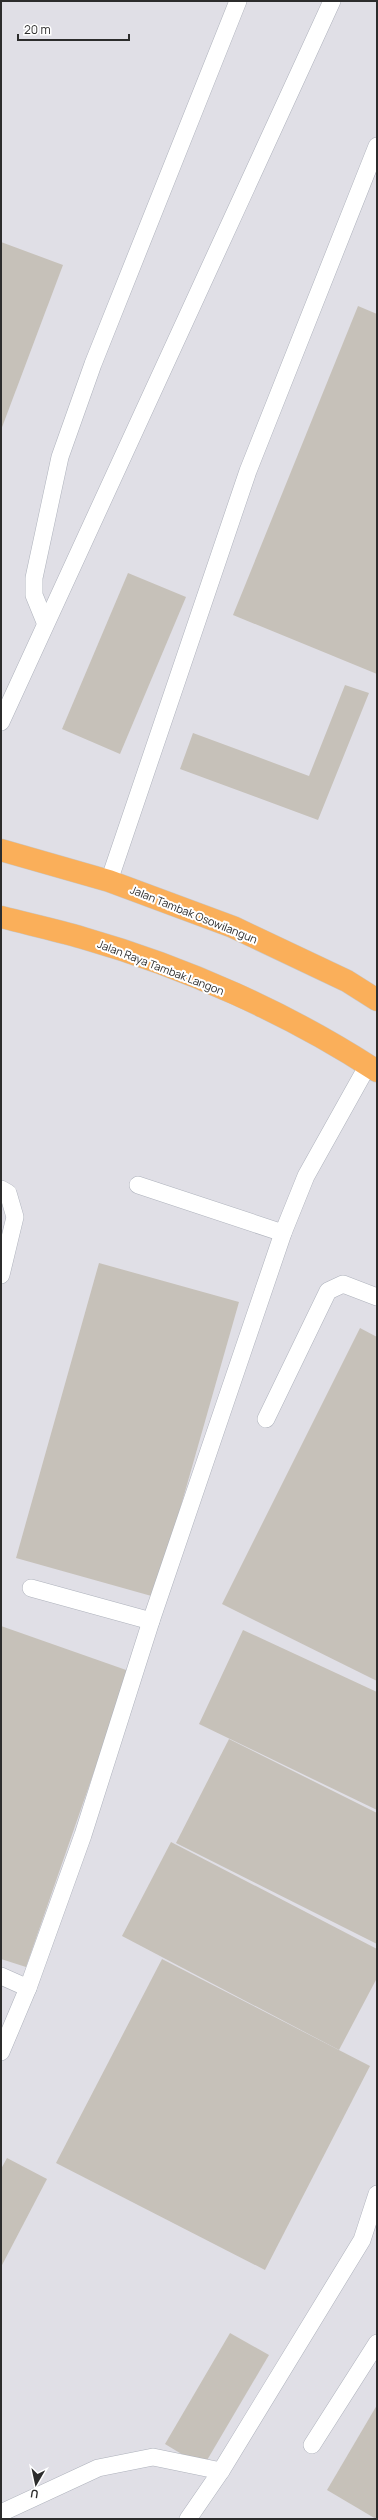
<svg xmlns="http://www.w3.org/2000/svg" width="378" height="2520" viewBox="0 0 378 2520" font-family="Manrope,sans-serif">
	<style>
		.industrial { fill: #e0dfe6 }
		.building { fill: #c6c1b9 }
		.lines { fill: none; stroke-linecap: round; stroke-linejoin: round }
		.service-casing { stroke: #aeb2bc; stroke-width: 18 }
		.trunk-casing { stroke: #c8c8c8; stroke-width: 23 }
		.service { stroke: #fff; stroke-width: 17 }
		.trunk { stroke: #faaf5a; stroke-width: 22 }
		.labels { text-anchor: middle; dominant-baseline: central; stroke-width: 4; stroke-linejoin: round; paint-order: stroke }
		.street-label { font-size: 11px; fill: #2c2c2c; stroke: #fff }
	</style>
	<rect width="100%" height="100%" fill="#eee6de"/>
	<!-- industrial -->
	<rect class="industrial" x="1" y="1" width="376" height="2518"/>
	<!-- building -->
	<g class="building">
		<path d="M1,242L63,265L1,430Z"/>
		<path d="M358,306L377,314V674L233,615Z"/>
		<path d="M128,573L186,597L120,754L62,729Z"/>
		<path d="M345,685L369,693L318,820L180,769L193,733L309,776Z"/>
		<path d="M99,1263L239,1302L155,1597L16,1558Z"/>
		<path d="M360,1328L377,1337V1681L222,1604Z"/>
		<path d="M1,1626L129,1671L26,1967L1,1959Z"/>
		<path d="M243,1630L377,1692V1810L199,1724Z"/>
		<path d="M229,1739L377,1813V1944L176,1843Z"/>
		<path d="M171,1842L377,1949V1978L339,2050L122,1936Z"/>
		<path d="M162,1959L370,2066L265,2270L56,2163Z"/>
		<path d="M7,2158L47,2179L1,2267V2169Z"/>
		<path d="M230,2333L269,2355L203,2467L165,2444Z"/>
		<path d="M377,2405V2519H376L327,2490Z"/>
	</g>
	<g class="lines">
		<defs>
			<g id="service">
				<path d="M45,622L34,595V578L60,457L93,364L238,1"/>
				<path d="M1,722L332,1"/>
				<path d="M109,881L248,471L377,146"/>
				<path d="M138,1185L283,1233"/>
				<path d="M1,1189L8,1193L15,1217L1,1275"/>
				<path d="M266,1419L328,1291L343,1284L377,1297"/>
				<path d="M31,1588L151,1621"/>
				<path d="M1,1976L28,1988"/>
				<path d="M1,2052L28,1988L83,1835L151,1621L283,1233L306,1176L368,1065"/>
				<path d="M312,2445L377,2343"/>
				<path d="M1,2513L98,2468L153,2457L221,2471"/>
				<path d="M188,2519L221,2471L362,2240L377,2194"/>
			</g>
			<g id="trunk">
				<path d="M1,850L109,881L233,927L347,981L377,1000"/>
				<path d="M1,917C28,924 56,930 83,938C185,967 288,1013 377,1071"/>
			</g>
		</defs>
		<!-- service casing -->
		<use href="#service" class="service-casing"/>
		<!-- trunk casing -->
		<use href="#trunk" class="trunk-casing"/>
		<!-- service -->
		<use href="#service" class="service"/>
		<!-- trunk -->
		<use href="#trunk" class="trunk"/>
	</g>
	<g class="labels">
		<!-- street labels -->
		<g class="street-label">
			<text transform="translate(194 914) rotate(22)">Jalan Tambak Osowilangun</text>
			<text transform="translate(161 967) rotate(21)">Jalan Raya Tambak Langon</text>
		</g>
	</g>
	<!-- border -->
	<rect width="378" height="2520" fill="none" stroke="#2c2c2c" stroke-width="4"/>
	<!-- north arrow -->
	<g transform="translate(36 2484) rotate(189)" stroke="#ffffff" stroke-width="3" paint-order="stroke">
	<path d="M0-3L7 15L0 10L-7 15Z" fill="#2c2c2c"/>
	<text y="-6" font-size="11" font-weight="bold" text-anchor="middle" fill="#2c2c2c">U</text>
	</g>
	<!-- scale -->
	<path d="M18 34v6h111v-6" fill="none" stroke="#2c2c2c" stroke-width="2"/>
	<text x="24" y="34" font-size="12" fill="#2c2c2c" stroke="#ffffff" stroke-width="3" paint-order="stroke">20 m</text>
</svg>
